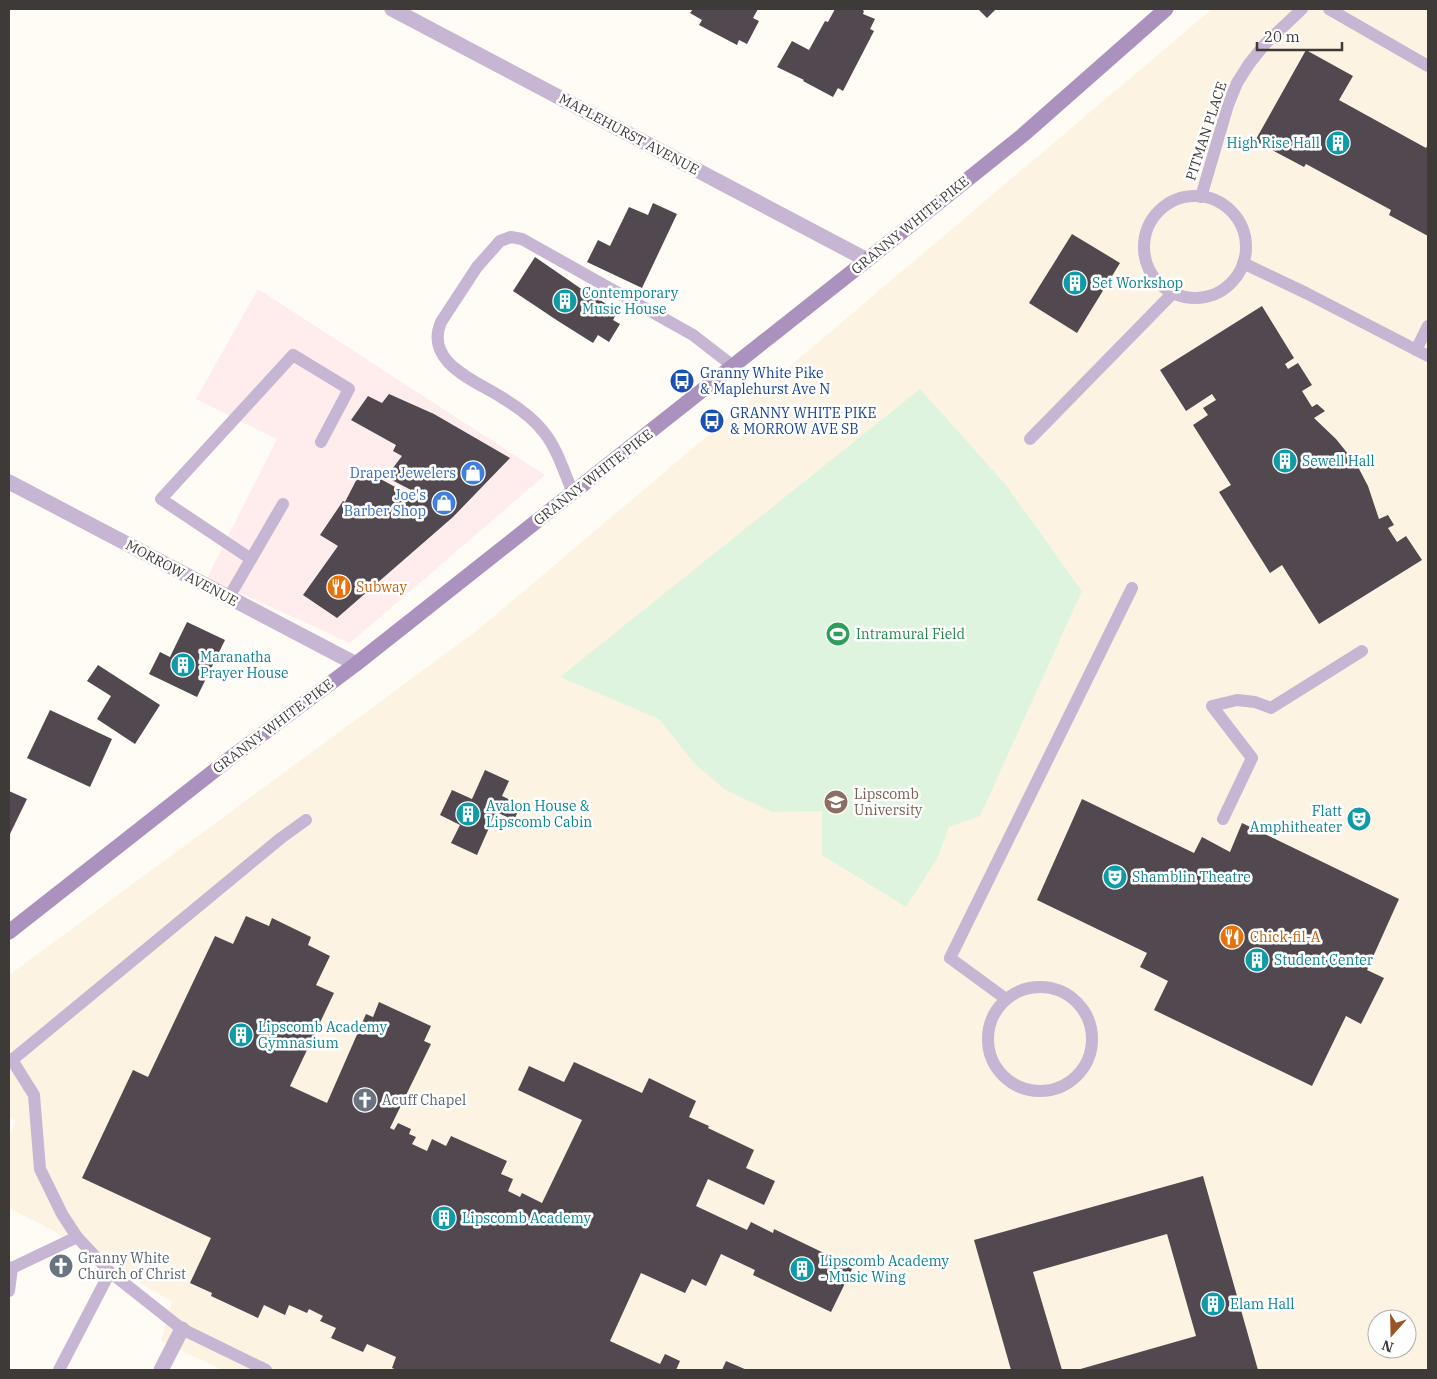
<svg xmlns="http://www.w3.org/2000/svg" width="1437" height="1379" viewBox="0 0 1437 1379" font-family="'IBM Plex Serif',serif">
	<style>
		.commercial { fill: #feedec }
		.built { fill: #fdf3e3; fill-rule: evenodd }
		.green { fill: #def4de }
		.building { fill: #51494f }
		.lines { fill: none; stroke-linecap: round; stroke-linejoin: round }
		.service { stroke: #c6b5d3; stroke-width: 12 }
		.minor { stroke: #c6b5d3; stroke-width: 15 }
		.secondary { stroke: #ab92be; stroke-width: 15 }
		.labels { text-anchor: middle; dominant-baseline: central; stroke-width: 5; stroke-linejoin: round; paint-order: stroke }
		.street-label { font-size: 14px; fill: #3d3a37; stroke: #fff }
		.culture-label { font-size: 14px; fill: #0d838f; stroke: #fff; text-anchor: start }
		.transit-label { font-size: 14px; fill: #164399; stroke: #fff; text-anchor: start }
		.shop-label { font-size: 14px; fill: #366cbe; stroke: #fff; text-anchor: end }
		.food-label { font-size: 14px; fill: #c56008; stroke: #fff; text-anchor: start }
		.leisure-label { font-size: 14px; fill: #27864d; stroke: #fff; text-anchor: start }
		.education-label { font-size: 14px; fill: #785e54; stroke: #fff; text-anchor: start }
		.worship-label { font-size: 14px; fill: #5b616d; stroke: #fff; text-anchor: start }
	</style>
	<rect width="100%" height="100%" fill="#fffbf5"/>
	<!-- commercial -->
	<path class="commercial" d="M258,289L545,475L350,643L207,578L277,439L196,399Z"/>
	<!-- built -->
	<path class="built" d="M1212,9H1428V1370H222L161,1341L172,1302L54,1231L9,1208V1137L16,1121L9,1118V975L479,629ZM1377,1319H1407V1349H1377Z"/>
	<!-- green -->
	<path class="green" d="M920,389L1006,485L1082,591L980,816L949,827L937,859L906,907L822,855V811L772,812L724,789L694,763L659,719L560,677Z"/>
	<!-- building -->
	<g class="building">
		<path d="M693,9H758L753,18L759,21L747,44L739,40L737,45L699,25L702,20L690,13Z"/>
		<path d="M835,9H861L864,11L863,14L875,19L870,29L874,31L843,91L838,88L833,97L803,81L804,80L777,67L792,41L809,50L825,21L828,22Z"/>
		<path d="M978,9H996L987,18Z"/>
		<path d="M1306,50L1353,76L1339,100L1426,148L1428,144V236L1389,215L1391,210L1306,164L1304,167L1255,141Z"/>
		<path d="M653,203L677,214L642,288L587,262L598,240L610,246L629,207L648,215Z"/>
		<path d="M1072,234L1120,263L1077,333L1029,303Z"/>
		<path d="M535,257L580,288L618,311L613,320L620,324L609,342L598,335L593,343L558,321L513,291Z"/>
		<path d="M1262,306L1294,358L1285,364L1288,369L1298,363L1312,385L1302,391L1312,407L1317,404L1325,411L1314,418L1336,439L1357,465L1368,486L1379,519L1388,515L1394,525L1388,528L1397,542L1406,536L1422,560L1319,624L1282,565L1270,573L1219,492L1231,485L1193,425L1208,415L1203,408L1216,400L1212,394L1186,411L1160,370Z"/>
		<path d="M389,394L434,414L510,458L453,517L337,618L303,595L338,546L320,535L343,501L345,502L362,469L410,495L413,491L386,477L402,456L393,451L396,445L351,420L368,396L382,403Z"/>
		<path d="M187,622L225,640L197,697L149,674L160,652L170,657Z"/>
		<path d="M98,665L160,705L135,744L97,719L111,696L87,681Z"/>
		<path d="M50,710L112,739L90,787L27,758Z"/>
		<path d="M485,770L509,781L502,796L521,805L514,820L496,812L477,855L451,843L460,825L440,815L452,790L472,799Z"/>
		<path d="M9,791L27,799L9,836Z"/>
		<path d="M1082,799L1194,853L1202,837L1230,852L1242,823L1399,899L1367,970L1384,978L1361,1024L1346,1016L1312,1086L1154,1010L1168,981L1140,967L1147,953L1037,900Z"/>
		<path d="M246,916L269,926L272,918L311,937L308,945L330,956L316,985L334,993L290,1086L327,1103L366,1014L373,1017L379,1002L431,1026L424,1041L431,1044L390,1128L394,1130L398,1123L411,1129L409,1134L416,1137L412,1144L427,1151L432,1139L446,1146L451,1136L507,1161L501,1174L513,1179L508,1191L520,1197L522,1193L542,1203L582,1120L518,1090L529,1066L564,1082L574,1062L642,1093L649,1078L696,1101L689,1117L709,1126L708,1128L754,1150L746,1168L775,1181L764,1205L708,1179L696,1206L747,1230L751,1222L773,1233L774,1229L853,1267L831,1312L753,1275L755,1270L721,1254L706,1286L692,1279L685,1293L641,1273L610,1341L660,1364L665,1354L680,1361L676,1370H397L392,1368L396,1357L367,1344L363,1352L331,1338L336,1328L320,1321L323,1316L309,1309L307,1313L289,1305L285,1315L264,1305L258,1318L211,1296L212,1293L190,1283L211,1238L82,1178L133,1070L148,1077L215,936L233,944Z"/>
		<path d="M1203,1176L1258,1370H1077L1196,1336L1167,1234L1033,1272L1062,1370H1011L974,1240Z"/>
		<path d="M726,1361L747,1370H722Z"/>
	</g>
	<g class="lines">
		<!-- service -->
		<g class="service">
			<path d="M1329,9L1428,66"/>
			<circle cx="1195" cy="247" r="51"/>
			<path d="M1201,197L1228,105L1237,83L1249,64L1265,44L1302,9"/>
			<path d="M1243,263L1306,293L1428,356"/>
			<path d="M1416,350L1428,326"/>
			<path d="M1030,439L1173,293"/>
			<path d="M573,493C564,472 557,448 543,431C532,417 516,406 501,397C474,380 424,362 441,322L477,267L500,241L511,237L522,239L693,335L733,366"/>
			<path d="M251,559L161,499L293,355L349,389L321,442"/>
			<path d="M229,597L283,504"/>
			<path d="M1223,819L1252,758L1212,706L1237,700L1255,702L1271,708L1362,651"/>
			<circle cx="1040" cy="1039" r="52"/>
			<path d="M1006,999L950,958L1132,588"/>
			<path d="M9,1059L12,1060L34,1095L40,1169L62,1214L77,1237L110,1272L182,1329L266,1370"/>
			<path d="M12,1060L281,838L306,820"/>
			<path d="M9,1267L12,1268L77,1237"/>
			<path d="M9,1291L12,1268"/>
			<path d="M59,1370L110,1272"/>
		</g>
		<!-- minor -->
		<g class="minor">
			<path d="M392,9L867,260"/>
			<path d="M9,482L356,664"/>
			<path d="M161,1370L182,1329"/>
		</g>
		<!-- secondary -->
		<path class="secondary" d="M9,932L233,756L356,664L867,260L1023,135L1166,9"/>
	</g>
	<!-- icons -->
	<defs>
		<symbol id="building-disc" viewBox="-11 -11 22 22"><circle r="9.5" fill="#0f9aa8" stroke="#fff"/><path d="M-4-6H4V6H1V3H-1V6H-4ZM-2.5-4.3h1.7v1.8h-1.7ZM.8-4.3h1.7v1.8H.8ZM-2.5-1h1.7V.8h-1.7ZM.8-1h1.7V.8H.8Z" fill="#fff"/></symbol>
		<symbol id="bus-disc" viewBox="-11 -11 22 22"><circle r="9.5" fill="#1a4fb4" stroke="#fff"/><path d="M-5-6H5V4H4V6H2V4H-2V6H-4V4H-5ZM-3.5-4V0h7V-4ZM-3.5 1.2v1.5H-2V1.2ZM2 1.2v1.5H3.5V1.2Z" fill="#fff"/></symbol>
		<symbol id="shop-disc" viewBox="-11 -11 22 22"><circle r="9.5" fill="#3f7fe0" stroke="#fff"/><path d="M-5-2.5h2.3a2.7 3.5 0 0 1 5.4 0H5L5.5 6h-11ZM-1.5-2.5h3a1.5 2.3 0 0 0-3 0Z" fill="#fff"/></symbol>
		<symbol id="restaurant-disc" viewBox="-11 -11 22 22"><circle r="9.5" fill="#e8710a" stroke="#fff"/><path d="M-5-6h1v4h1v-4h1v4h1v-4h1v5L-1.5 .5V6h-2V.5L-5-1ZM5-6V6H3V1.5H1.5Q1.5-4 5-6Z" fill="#fff"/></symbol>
		<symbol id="stadium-disc" viewBox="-11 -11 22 22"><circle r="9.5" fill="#2e9e5b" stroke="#fff"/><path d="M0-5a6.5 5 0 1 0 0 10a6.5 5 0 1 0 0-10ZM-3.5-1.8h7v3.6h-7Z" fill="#fff"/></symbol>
		<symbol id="university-disc" viewBox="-11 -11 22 22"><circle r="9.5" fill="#8d6e63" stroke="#fff"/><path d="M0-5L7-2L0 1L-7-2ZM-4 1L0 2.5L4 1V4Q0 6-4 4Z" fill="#fff"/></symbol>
		<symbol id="theatre-disc" viewBox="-11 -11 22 22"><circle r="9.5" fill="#0f9aa8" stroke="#fff"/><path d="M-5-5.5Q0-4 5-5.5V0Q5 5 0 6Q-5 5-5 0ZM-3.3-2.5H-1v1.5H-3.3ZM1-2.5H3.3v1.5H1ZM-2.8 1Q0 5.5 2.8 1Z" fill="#fff"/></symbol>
		<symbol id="church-disc" viewBox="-11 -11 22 22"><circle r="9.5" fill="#6b7280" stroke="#fff"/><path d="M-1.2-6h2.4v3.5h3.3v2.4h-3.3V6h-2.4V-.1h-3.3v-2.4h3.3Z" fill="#fff"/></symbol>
	</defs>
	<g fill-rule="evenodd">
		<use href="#building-disc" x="1324" y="129" width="28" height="28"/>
		<use href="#building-disc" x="1061" y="269" width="28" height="28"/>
		<use href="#building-disc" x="551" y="287" width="28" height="28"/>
		<use href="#bus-disc" x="668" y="367" width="28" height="28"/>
		<use href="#bus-disc" x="698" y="407" width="28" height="28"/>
		<use href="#building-disc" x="1271" y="447" width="28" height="28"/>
		<use href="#shop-disc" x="459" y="459" width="28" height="28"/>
		<use href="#shop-disc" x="430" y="489" width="28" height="28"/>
		<use href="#restaurant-disc" x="325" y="573" width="28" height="28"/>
		<use href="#stadium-disc" x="824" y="620" width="28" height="28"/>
		<use href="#building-disc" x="169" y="651" width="28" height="28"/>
		<use href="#university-disc" x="822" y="788" width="28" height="28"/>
		<use href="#building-disc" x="454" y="800" width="28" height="28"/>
		<use href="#theatre-disc" x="1345" y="805" width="28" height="28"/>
		<use href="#theatre-disc" x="1101" y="863" width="28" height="28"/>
		<use href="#restaurant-disc" x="1218" y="923" width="28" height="28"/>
		<use href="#building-disc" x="1243" y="946" width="28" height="28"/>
		<use href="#building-disc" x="227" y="1021" width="28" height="28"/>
		<use href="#church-disc" x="351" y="1086" width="28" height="28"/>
		<use href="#building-disc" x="430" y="1204" width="28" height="28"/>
		<use href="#church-disc" x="47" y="1252" width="28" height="28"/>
		<use href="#building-disc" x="788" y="1255" width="28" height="28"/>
		<use href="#building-disc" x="1199" y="1290" width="28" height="28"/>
	</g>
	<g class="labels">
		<!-- street labels -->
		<g class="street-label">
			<text transform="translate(1206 131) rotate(-72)">PITMAN PLACE</text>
			<text transform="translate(629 134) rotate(28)">MAPLEHURST AVENUE</text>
			<text transform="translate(910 225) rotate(-39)">GRANNY WHITE PIKE</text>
			<text transform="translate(593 477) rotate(-38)">GRANNY WHITE PIKE</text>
			<text transform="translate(182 573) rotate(28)">MORROW AVENUE</text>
			<text transform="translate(273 726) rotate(-37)">GRANNY WHITE PIKE</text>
		</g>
		<!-- culture labels -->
		<g class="culture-label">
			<text x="1320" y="143" text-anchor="end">High Rise Hall</text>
			<text x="1092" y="283">Set Workshop</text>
			<text x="582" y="293">Contemporary<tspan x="582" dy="16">Music House</tspan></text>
			<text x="1302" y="461">Sewell Hall</text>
			<text x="200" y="657">Maranatha<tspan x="200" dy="16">Prayer House</tspan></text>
			<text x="486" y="806">Avalon House &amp;<tspan x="486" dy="16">Lipscomb Cabin</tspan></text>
			<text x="1342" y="811" text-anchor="end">Flatt<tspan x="1342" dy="16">Amphitheater</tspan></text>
			<text x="1132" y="877">Shamblin Theatre</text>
			<text x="1274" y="960">Student Center</text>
			<text x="258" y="1027">Lipscomb Academy<tspan x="258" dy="16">Gymnasium</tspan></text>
			<text x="462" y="1218">Lipscomb Academy</text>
			<text x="820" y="1261">Lipscomb Academy<tspan x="820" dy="16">- Music Wing</tspan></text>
			<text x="1230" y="1304">Elam Hall</text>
		</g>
		<!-- transit labels -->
		<g class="transit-label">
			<text x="700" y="373">Granny White Pike<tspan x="700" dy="16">&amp; Maplehurst Ave N</tspan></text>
			<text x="730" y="413">GRANNY WHITE PIKE<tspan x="730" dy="16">&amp; MORROW AVE SB</tspan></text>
		</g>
		<!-- shop labels -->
		<g class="shop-label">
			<text x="456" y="473">Draper Jewelers</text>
			<text x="426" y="495">Joe's<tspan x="426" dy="16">Barber Shop</tspan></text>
		</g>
		<!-- food labels -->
		<g class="food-label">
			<text x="356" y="587">Subway</text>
			<text x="1250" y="937">Chick-fil-A</text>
		</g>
		<!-- leisure labels -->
		<g class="leisure-label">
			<text x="856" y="634">Intramural Field</text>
		</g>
		<!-- education labels -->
		<g class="education-label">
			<text x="854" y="794">Lipscomb<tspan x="854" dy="16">University</tspan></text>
		</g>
		<!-- worship labels -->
		<g class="worship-label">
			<text x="382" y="1100">Acuff Chapel</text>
			<text x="78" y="1258">Granny White<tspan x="78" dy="16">Church of Christ</tspan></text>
		</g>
	</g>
	<!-- border -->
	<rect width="1437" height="1379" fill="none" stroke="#3d3a37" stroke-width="20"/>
	<!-- north arrow -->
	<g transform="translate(1392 1334) rotate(200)"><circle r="24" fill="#ffffff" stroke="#b1b0af"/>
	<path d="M0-4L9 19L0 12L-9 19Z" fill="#985525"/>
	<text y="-8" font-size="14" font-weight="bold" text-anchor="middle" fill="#3d3a37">N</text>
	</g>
	<!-- scale -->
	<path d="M1257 42v8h85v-8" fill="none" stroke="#3d3a37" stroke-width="2.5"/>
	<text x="1264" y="42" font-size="15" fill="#3d3a37" stroke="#ffffff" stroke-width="4" paint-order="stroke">20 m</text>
</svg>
